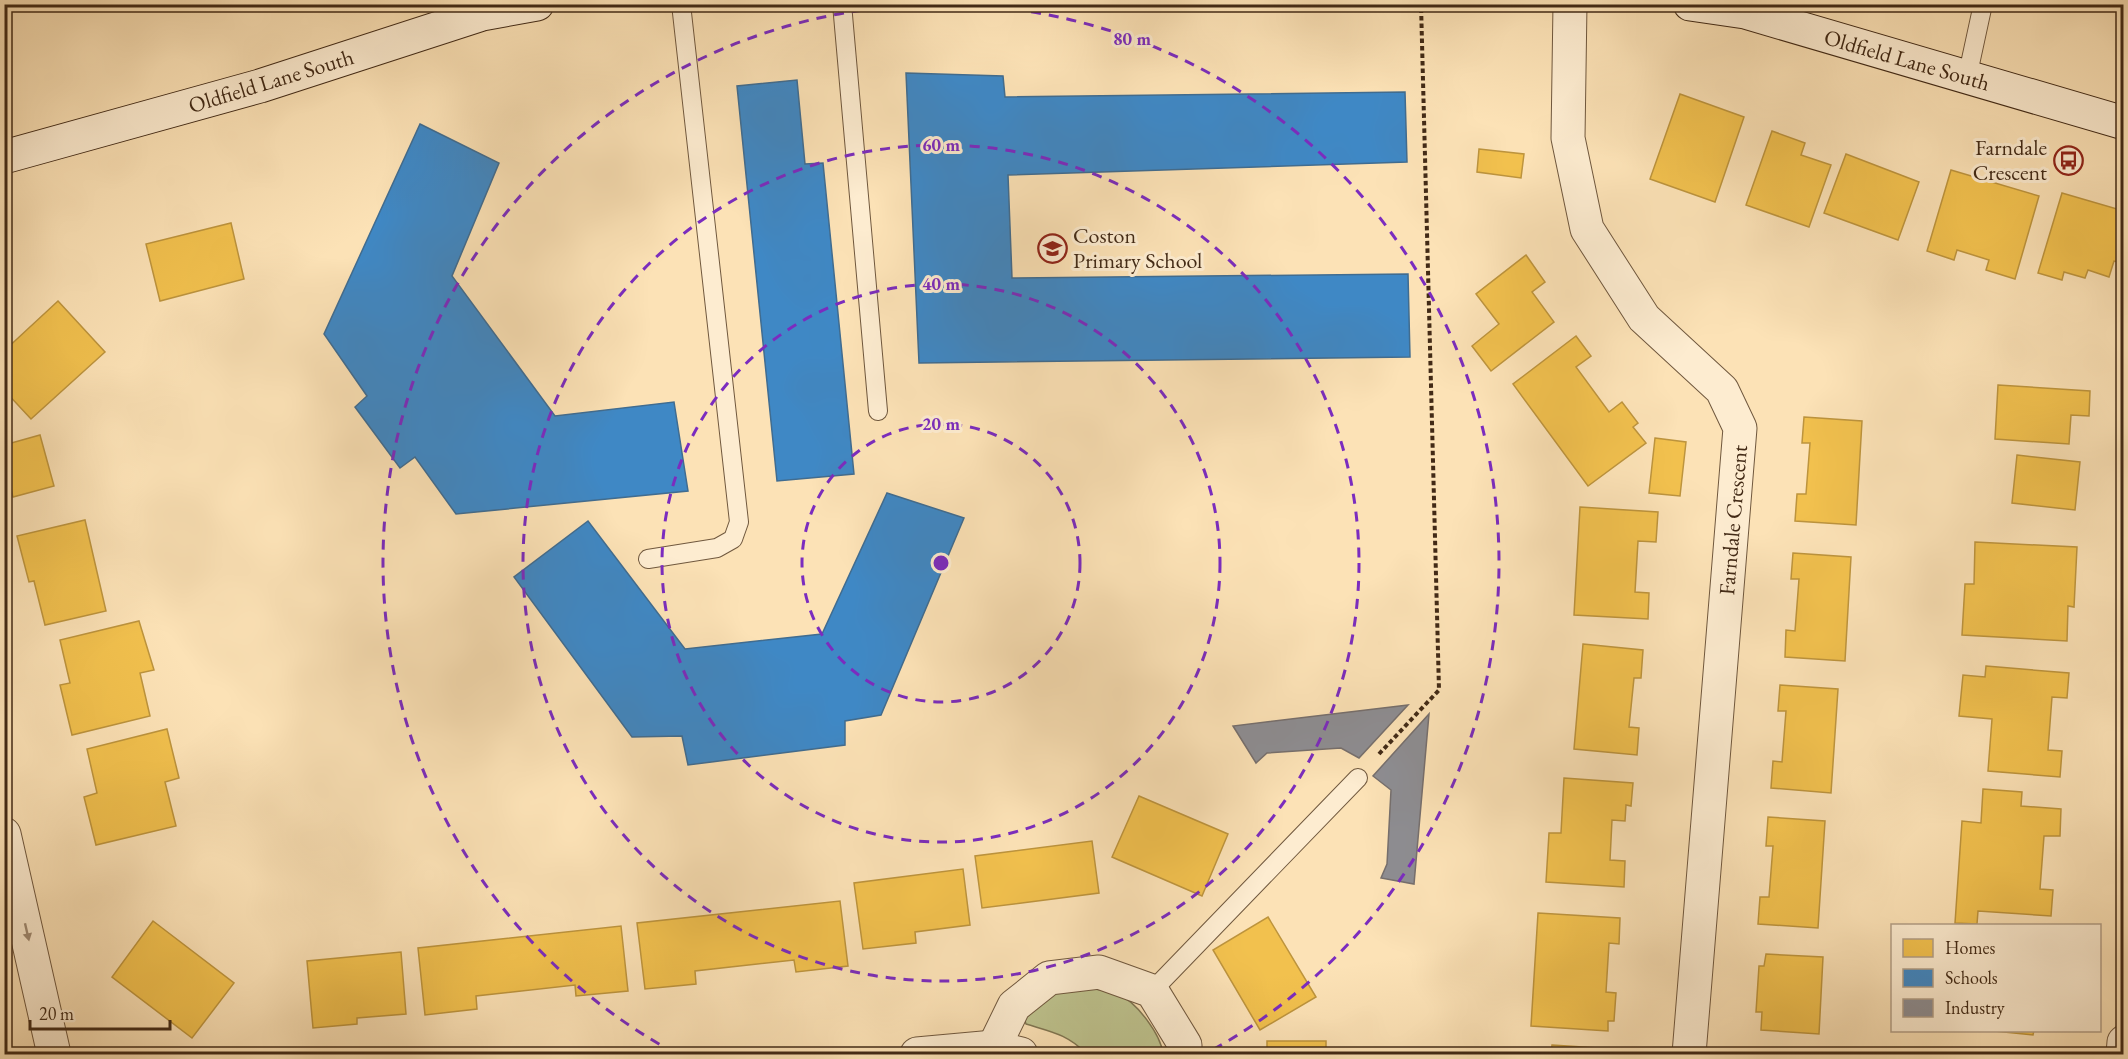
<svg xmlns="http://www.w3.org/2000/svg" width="2128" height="1059" viewBox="0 0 2128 1059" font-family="'EB Garamond',serif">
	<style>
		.green { fill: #bec38e; stroke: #807652; stroke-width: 1.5 }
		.homes { fill: #f2c14e; stroke: #bd943d; stroke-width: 1.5 }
		.schools { fill: #3f88c5; stroke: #406c90; stroke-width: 1.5 }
		.industry { fill: #8d8d92; stroke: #766f6d; stroke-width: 1.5 }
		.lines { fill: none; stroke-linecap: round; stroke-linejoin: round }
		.lane-casing { stroke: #70583e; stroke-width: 20 }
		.street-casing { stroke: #70583e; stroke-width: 35 }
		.secondary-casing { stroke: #422a16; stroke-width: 35 }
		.path { stroke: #422a16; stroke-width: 4; stroke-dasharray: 4.5 3; stroke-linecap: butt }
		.lane { stroke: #fdecd0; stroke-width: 18 }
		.street { stroke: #fdecd0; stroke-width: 33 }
		.secondary { stroke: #fdecd0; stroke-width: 33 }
		.oneway { fill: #a08b73 }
		.ring { fill: none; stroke: #7b2cbf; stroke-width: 3; stroke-dasharray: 10 8 }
		.labels { text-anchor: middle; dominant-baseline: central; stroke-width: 6; stroke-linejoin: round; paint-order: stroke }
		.street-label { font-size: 22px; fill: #422a16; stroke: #fdecd0 }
		.poi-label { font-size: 22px; fill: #422a16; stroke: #fdecd0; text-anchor: end }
		.centre { fill: #7b2cbf; stroke: #fdecd0; stroke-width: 3 }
		.ring-label { font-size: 18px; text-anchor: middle; font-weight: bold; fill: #7b2cbf; stroke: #fdecd0; stroke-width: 6; stroke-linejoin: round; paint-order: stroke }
	</style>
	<rect width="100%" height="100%" fill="#fce2b6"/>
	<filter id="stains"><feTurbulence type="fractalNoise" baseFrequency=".00333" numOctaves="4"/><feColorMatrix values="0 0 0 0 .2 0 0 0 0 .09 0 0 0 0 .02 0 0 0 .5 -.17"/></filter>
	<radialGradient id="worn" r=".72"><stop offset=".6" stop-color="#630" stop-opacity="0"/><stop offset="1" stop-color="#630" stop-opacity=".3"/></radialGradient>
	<!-- green -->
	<path class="green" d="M1080,987C1092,989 1107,990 1118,994C1137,1002 1161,1035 1163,1054H1087C1067,1034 1052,1032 1026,1024L1022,1012L1051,993Z"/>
	<!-- homes -->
	<g class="homes">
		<path d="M1680,94L1744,117L1715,202L1650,179Z"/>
		<path d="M1772,131L1805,143L1801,155L1831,165L1809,227L1746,205Z"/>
		<path d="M1479,149L1524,154L1521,178L1477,172Z"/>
		<path d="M1846,154L1919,182L1898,240L1824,213Z"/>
		<path d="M1951,170L2039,196L2015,279L1986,270L1989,260L1957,250L1954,260L1927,251Z"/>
		<path d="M2062,193L2124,211V263L2114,261L2109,277L2088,270L2085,278L2064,272L2062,280L2038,273Z"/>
		<path d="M231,223L244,279L160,301L146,244Z"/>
		<path d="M1526,255L1545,282L1532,292L1554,322L1491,371L1472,346L1499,324L1476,294Z"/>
		<path d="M58,301L105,352L31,419L4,390V351Z"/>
		<path d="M1576,336L1591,356L1576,367L1609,412L1622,402L1638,423L1633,427L1646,443L1588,486L1513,384Z"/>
		<path d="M1998,385L2090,391L2089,416L2071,415L2069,444L1995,439Z"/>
		<path d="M1804,417L1862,421L1856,525L1795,521L1797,494H1806L1810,443H1802Z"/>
		<path d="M40,435L54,486L13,497L9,481L4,482V445Z"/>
		<path d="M1655,438L1686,442L1680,496L1649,493Z"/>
		<path d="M2017,455L2080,462L2075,510L2012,503Z"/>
		<path d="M1580,507L1658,512L1656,542L1638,541L1635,592L1649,593L1648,619L1574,615Z"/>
		<path d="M85,520L106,611L45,625L34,581L29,582L17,536Z"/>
		<path d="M1975,542L2077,547L2074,607L2068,606L2067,641L1962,635L1965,584H1974Z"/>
		<path d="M1793,553L1851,557L1845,661L1785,657L1786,630L1795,631L1799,579H1791Z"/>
		<path d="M139,621L154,670L140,673L150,716L72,735L60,685L70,683L60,640Z"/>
		<path d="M1583,644L1643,650L1641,678H1634L1629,727L1639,728L1637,755L1574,749Z"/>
		<path d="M1986,666L2069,673L2067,698L2052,697L2048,750L2062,751L2060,777L1988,771L1992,719L1959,716L1963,675L1985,677Z"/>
		<path d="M1780,685L1838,689L1831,793L1771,788L1773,761L1782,762L1786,711H1778Z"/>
		<path d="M167,729L179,778L165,782L176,826L96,845L84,797L97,793L87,749Z"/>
		<path d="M1564,778L1633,783L1631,806L1626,805L1625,821L1612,820L1610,860L1625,861L1624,887L1546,882L1549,833H1561Z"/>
		<path d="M1983,789L2022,792L2021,806L2061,809L2060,836H2044L2040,889L2053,890L2051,916L1978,911L1977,924L1955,923L1962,821L1981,823Z"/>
		<path d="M1139,796L1228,834L1202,896L1112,857Z"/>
		<path d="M1768,817L1825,821L1818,928L1758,924L1760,897H1769L1773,846H1766Z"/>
		<path d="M1092,841L1099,893L982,908L975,856Z"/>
		<path d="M963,869L970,925L915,932L916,943L863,949L854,883Z"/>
		<path d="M840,901L848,966L796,972L794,960L695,971L696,984L645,989L637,923Z"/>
		<path d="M1538,913L1620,918L1619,944L1609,943L1606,992L1616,993L1614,1021H1608V1031L1531,1026Z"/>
		<path d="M1268,917L1316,997L1260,1030L1213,950Z"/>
		<path d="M153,921L234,983L192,1038L112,977Z"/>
		<path d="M621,926L628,991L576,996L575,985L476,996L477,1009L425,1015L418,948Z"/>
		<path d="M401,952L406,1014L357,1018V1024L313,1028L307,961Z"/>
		<path d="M1766,954L1823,957L1819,1034L1761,1030L1762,1012H1756L1759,966H1764Z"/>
		<path d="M1984,1030H2034L2033,1035Z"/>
		<rect x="1267" y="1041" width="59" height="13"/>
		<path d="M1552,1045L1613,1049V1054H1551Z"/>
		<path d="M1994,1049L2039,1053V1054H1993Z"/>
	</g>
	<!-- schools -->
	<g class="schools">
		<path d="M906,73L1003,76L1005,97L1405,92L1407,162L1008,175L1012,278L1408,274L1410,357L919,363Z"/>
		<path d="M797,80L805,164L823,163L854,474L777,481L737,86Z"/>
		<path d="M420,124L499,163L452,276L555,416L674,402L688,491L456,514L415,457L400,468L355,407L367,396L324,334Z"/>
		<path d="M887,493L964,518L881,715L845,721V745L688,765L682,736L632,737L514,577L588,521L685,649L822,634Z"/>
	</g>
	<!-- industry -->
	<g class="industry">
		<path d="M1408,705L1359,758L1341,748L1267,753L1256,763L1233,726Z"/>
		<path d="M1429,714L1414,884L1381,878L1387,864L1391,790L1373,776Z"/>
	</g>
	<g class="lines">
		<defs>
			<g id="lane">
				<path d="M842,4L878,411"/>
				<path d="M1967,78L1983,4"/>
				<path d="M648,559L717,548L733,539L739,522L681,4"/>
				<path d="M1152,991L1358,778"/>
			</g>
			<g id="street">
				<path d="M1570,4L1568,138L1587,229L1644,318L1722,390L1740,428L1689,1054"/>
				<path d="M4,834L54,1054"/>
				<path d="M994,1047L1014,1006L1049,978L1099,972L1152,991L1185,1045V1054"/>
				<path d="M917,1054L994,1047L1021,1054"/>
				<path d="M2123,1054L2124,1042"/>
			</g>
			<g id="secondary">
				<path d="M1690,4L1745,12L2124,123"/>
				<path d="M4,157L260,86L482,14L537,4"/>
			</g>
		</defs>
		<!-- lane casing -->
		<use href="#lane" class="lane-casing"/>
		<!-- street casing -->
		<use href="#street" class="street-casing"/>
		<!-- secondary casing -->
		<use href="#secondary" class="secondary-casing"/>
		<!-- path -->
		<path class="path" d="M1379,754L1439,690L1421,4"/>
		<!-- lane -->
		<use href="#lane" class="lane"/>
		<!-- street -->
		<use href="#street" class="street"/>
		<!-- secondary -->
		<use href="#secondary" class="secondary"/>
	</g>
	<!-- one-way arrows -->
	<defs><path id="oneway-solid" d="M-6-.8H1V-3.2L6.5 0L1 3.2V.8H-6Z" transform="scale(1.5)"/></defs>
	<use class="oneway" href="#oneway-solid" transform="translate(27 932) rotate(77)"/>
	<!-- distance rings -->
	<g class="ring">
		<circle cx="941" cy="563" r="139"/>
		<circle cx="941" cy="563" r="279"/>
		<circle cx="941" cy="563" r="418"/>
		<path d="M675 1053A558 558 0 1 1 1207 1053"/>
	</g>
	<!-- icons -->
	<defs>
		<symbol id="bus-ring" viewBox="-11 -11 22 22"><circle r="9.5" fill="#fdecd0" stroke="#8f2418" stroke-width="1.5"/><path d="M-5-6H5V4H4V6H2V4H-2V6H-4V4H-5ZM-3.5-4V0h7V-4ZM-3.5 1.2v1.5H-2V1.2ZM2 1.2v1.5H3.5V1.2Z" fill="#8f2418"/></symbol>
		<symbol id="school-ring" viewBox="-11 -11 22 22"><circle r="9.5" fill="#fdecd0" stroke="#8f2418" stroke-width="1.5"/><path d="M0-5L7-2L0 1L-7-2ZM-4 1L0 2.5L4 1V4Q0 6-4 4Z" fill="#8f2418"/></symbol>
	</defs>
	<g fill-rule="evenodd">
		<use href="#bus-ring" x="2052" y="144" width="33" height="33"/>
		<use href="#school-ring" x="1036" y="232" width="33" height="33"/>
	</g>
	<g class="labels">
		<!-- street labels -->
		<g class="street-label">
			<text transform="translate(1907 60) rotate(16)">Oldfield Lane South</text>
			<text transform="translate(271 81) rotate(-17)">Oldfield Lane South</text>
			<text transform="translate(1733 520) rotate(-85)">Farndale Crescent</text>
		</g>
		<!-- poi labels -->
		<g class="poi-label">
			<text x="2047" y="147">Farndale<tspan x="2047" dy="25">Crescent</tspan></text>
			<text x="1073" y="235" text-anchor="start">Coston<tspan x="1073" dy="25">Primary School</tspan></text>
		</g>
	</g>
	<circle cx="941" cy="563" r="9" class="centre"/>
	<g class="ring-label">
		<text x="1132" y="45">80 m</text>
		<text x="941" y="151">60 m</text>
		<text x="941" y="290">40 m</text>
		<text x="941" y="430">20 m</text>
	</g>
	<!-- margin -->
	<rect width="2128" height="1059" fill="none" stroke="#fce2b6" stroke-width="24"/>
	<rect x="6" y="6" width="2116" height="1047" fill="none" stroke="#422a16" stroke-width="3"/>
	<rect x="12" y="12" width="2104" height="1035" fill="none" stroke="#422a16" stroke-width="1.5"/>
	<!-- legend -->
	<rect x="1891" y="924" width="210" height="108" fill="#fdecd0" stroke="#b29e86" stroke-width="1.5"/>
	<rect x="1903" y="939" width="30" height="18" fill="#f2c14e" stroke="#b29e86" stroke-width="1.5"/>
	<text x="1945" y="954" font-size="18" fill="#422a16">Homes</text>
	<rect x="1903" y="969" width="30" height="18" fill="#3f88c5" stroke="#b29e86" stroke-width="1.5"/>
	<text x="1945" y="984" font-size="18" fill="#422a16">Schools</text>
	<rect x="1903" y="999" width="30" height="18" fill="#8d8d92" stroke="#b29e86" stroke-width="1.5"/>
	<text x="1945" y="1014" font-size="18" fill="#422a16">Industry</text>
	<!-- scale -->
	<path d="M30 1020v9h140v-9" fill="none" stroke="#422a16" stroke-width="3"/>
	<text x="39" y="1020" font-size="18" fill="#422a16" stroke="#fdecd0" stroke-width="4.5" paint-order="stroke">20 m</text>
	<rect width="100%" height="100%" filter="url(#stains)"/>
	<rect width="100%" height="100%" fill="url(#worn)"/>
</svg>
